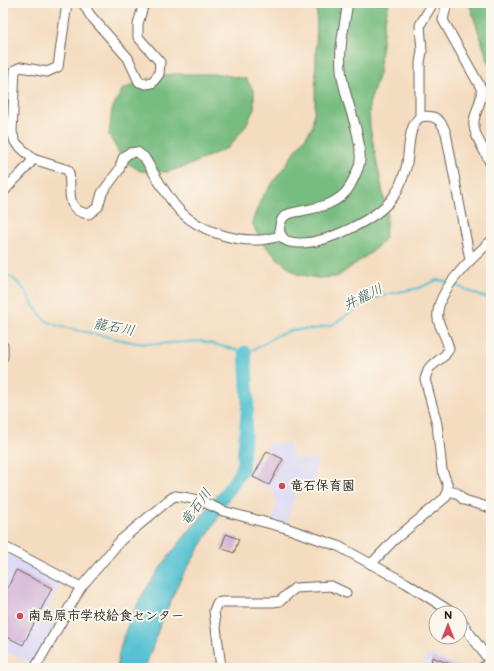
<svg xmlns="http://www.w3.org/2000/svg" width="494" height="671" viewBox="0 0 494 671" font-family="'Balsamiq Sans','Klee One',sans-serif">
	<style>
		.built { fill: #d9d7f7 }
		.forest { fill: #77bc80; stroke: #4a6c4e }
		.water { fill: #57c2d2; stroke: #3a6f77 }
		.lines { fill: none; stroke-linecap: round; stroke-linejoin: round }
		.stream { stroke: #57c2d2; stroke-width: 2 }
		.river { stroke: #57c2d2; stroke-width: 13 }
		.building { fill: #d0afd6 }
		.minor-casing { stroke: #685f55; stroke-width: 11 }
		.minor { stroke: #fff; stroke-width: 9 }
		.poi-dot { fill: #d1495b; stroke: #fbf7ec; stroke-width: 1.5 }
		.labels { text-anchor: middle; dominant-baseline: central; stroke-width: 4; stroke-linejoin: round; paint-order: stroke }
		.poi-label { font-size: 13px; font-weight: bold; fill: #1c1c1c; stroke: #fbf7ec; text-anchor: start }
		.water-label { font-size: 14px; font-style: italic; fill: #345e65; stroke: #fbf7ec }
	</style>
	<rect width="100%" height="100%" fill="#fbf7ec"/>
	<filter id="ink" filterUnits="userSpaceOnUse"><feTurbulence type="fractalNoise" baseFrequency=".025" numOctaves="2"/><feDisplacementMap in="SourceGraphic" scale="8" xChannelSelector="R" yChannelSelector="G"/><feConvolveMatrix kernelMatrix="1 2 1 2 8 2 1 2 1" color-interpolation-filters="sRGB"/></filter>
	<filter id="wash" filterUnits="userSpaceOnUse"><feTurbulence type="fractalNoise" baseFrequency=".012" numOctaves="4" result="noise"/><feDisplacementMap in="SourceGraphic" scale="16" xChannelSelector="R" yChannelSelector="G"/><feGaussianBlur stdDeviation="0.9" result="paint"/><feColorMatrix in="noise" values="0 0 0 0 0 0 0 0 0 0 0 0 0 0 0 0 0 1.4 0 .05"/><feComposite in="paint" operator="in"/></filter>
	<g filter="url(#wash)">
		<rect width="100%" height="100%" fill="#f4dcc0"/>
		<!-- built -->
		<g class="built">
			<path d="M269,443L288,444L296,460L315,459L317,461L315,483L299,481L286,523L272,520L277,503L272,490L248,476L254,459L262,458Z"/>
			<path d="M3,551L61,582L47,610L60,617L33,664L3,650Z"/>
			<path d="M426,655H432L462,668H424Z"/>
		</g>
		<!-- forest -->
		<g class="forest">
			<path d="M317,3H389L384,23L379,73L369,105L370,127L387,214L385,238L373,251L337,277L317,278L297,274L276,257L260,240L252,222L261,199L312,128L315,105Z"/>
			<path d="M469,3H491V70Z"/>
			<path d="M173,74H219L246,79L254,91V109L245,127L229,147L190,165L167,172L140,171L123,160L109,135L112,109L122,90L143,80Z"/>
		</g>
		<!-- water -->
		<path class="water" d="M210,506L222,511L180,580L159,628L145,668H117C123,605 172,552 210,506Z"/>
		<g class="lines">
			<!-- stream -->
			<g class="stream">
				<path d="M3,272L14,279L25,290L33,305L45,320L58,326L136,343L156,344L201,341L245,352L257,348L278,335L293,330L315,329L332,325L362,305L383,295L419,288L437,280L449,282"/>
				<path d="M453,284L478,295L491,299"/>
			</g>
			<!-- river -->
			<path class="river" d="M209,517L242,470L248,401L245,352"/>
		</g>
		<g id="blocks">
			<!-- building -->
			<g class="building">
				<path d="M267,451L283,459L269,485L253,477Z"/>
				<path d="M226,534L239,539L234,553L221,548Z"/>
				<path d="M16,570L52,588L23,645L3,635V597Z"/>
				<path d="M432,657L460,668H431Z"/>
			</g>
		</g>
	</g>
	<g filter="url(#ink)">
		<use href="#blocks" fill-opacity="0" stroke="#685f55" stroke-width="1"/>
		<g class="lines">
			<defs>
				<g id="minor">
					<path d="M83,3L90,15L128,58L139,82L146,84L152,83L159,74L160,62L138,37V24L144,3"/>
					<path d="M345,3L347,8C344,28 339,48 341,69C343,98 362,131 360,160C360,168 353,179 350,186C341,203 318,208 301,211C296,212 290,213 286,215C279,220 277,233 284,239C288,243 294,242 298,243C326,244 378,219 394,196C400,187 403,178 406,168C410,152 407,127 420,117C434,114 441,119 446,133L470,260"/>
					<path d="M447,3L443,20L481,88C483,101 476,108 474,121C472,135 487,152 491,166"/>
					<path d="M420,117V63L422,51L420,25L433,3"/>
					<path d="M33,159L68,170C74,184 61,211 89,214L98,207L102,193L119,170L123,158L129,153L137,152L144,157C154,173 168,200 182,213C200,230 232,241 258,240C266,240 274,237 282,236"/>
					<path d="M3,193C12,180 25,172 33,159L15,142L12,132L15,70L21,67L47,72L58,67L67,3"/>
					<path d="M3,346V357"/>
					<path d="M448,491L457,493L464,500L491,508"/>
					<path d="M3,546L81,587"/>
					<path d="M371,564L394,540L446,497L448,486L442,470L437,424L425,379L429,368L445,355L449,349C447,338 440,329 438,319C434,292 473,257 491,241"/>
					<path d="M460,620L491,663"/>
					<path d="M35,668L81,587L121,540L170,499L175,496L183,497L199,500L223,511L286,528L338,546L406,583L453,613"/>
					<path d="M221,668L214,611L217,603L222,602H273L280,601L295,588L331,586L346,593"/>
					<path d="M482,668L490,662"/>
				</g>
			</defs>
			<!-- minor casing -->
			<use href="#minor" class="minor-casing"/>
			<!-- minor -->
			<use href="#minor" class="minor"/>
		</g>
	</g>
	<!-- markers -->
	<g class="poi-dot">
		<circle cx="282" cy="486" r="4"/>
		<circle cx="20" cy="616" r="4"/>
	</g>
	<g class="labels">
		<!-- poi labels -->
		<g class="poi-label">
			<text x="290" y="486">竜石保育園</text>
			<text x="28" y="616">南島原市学校給食センター</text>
		</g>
		<!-- water labels -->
		<g class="water-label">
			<text transform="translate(363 297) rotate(-26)">井龍川</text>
			<text transform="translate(114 327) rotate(11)">龍石川</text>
			<text transform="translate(196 507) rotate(-54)">竜石川</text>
		</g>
	</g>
	<!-- margin -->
	<rect width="494" height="671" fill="none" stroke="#fbf7ec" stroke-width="16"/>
	<!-- north arrow -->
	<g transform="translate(448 625)"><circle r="19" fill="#fbf7ec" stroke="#a29f99"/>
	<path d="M0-3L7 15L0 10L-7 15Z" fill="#d1495b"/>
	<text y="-6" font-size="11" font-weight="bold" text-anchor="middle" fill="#1c1c1c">N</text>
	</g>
</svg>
